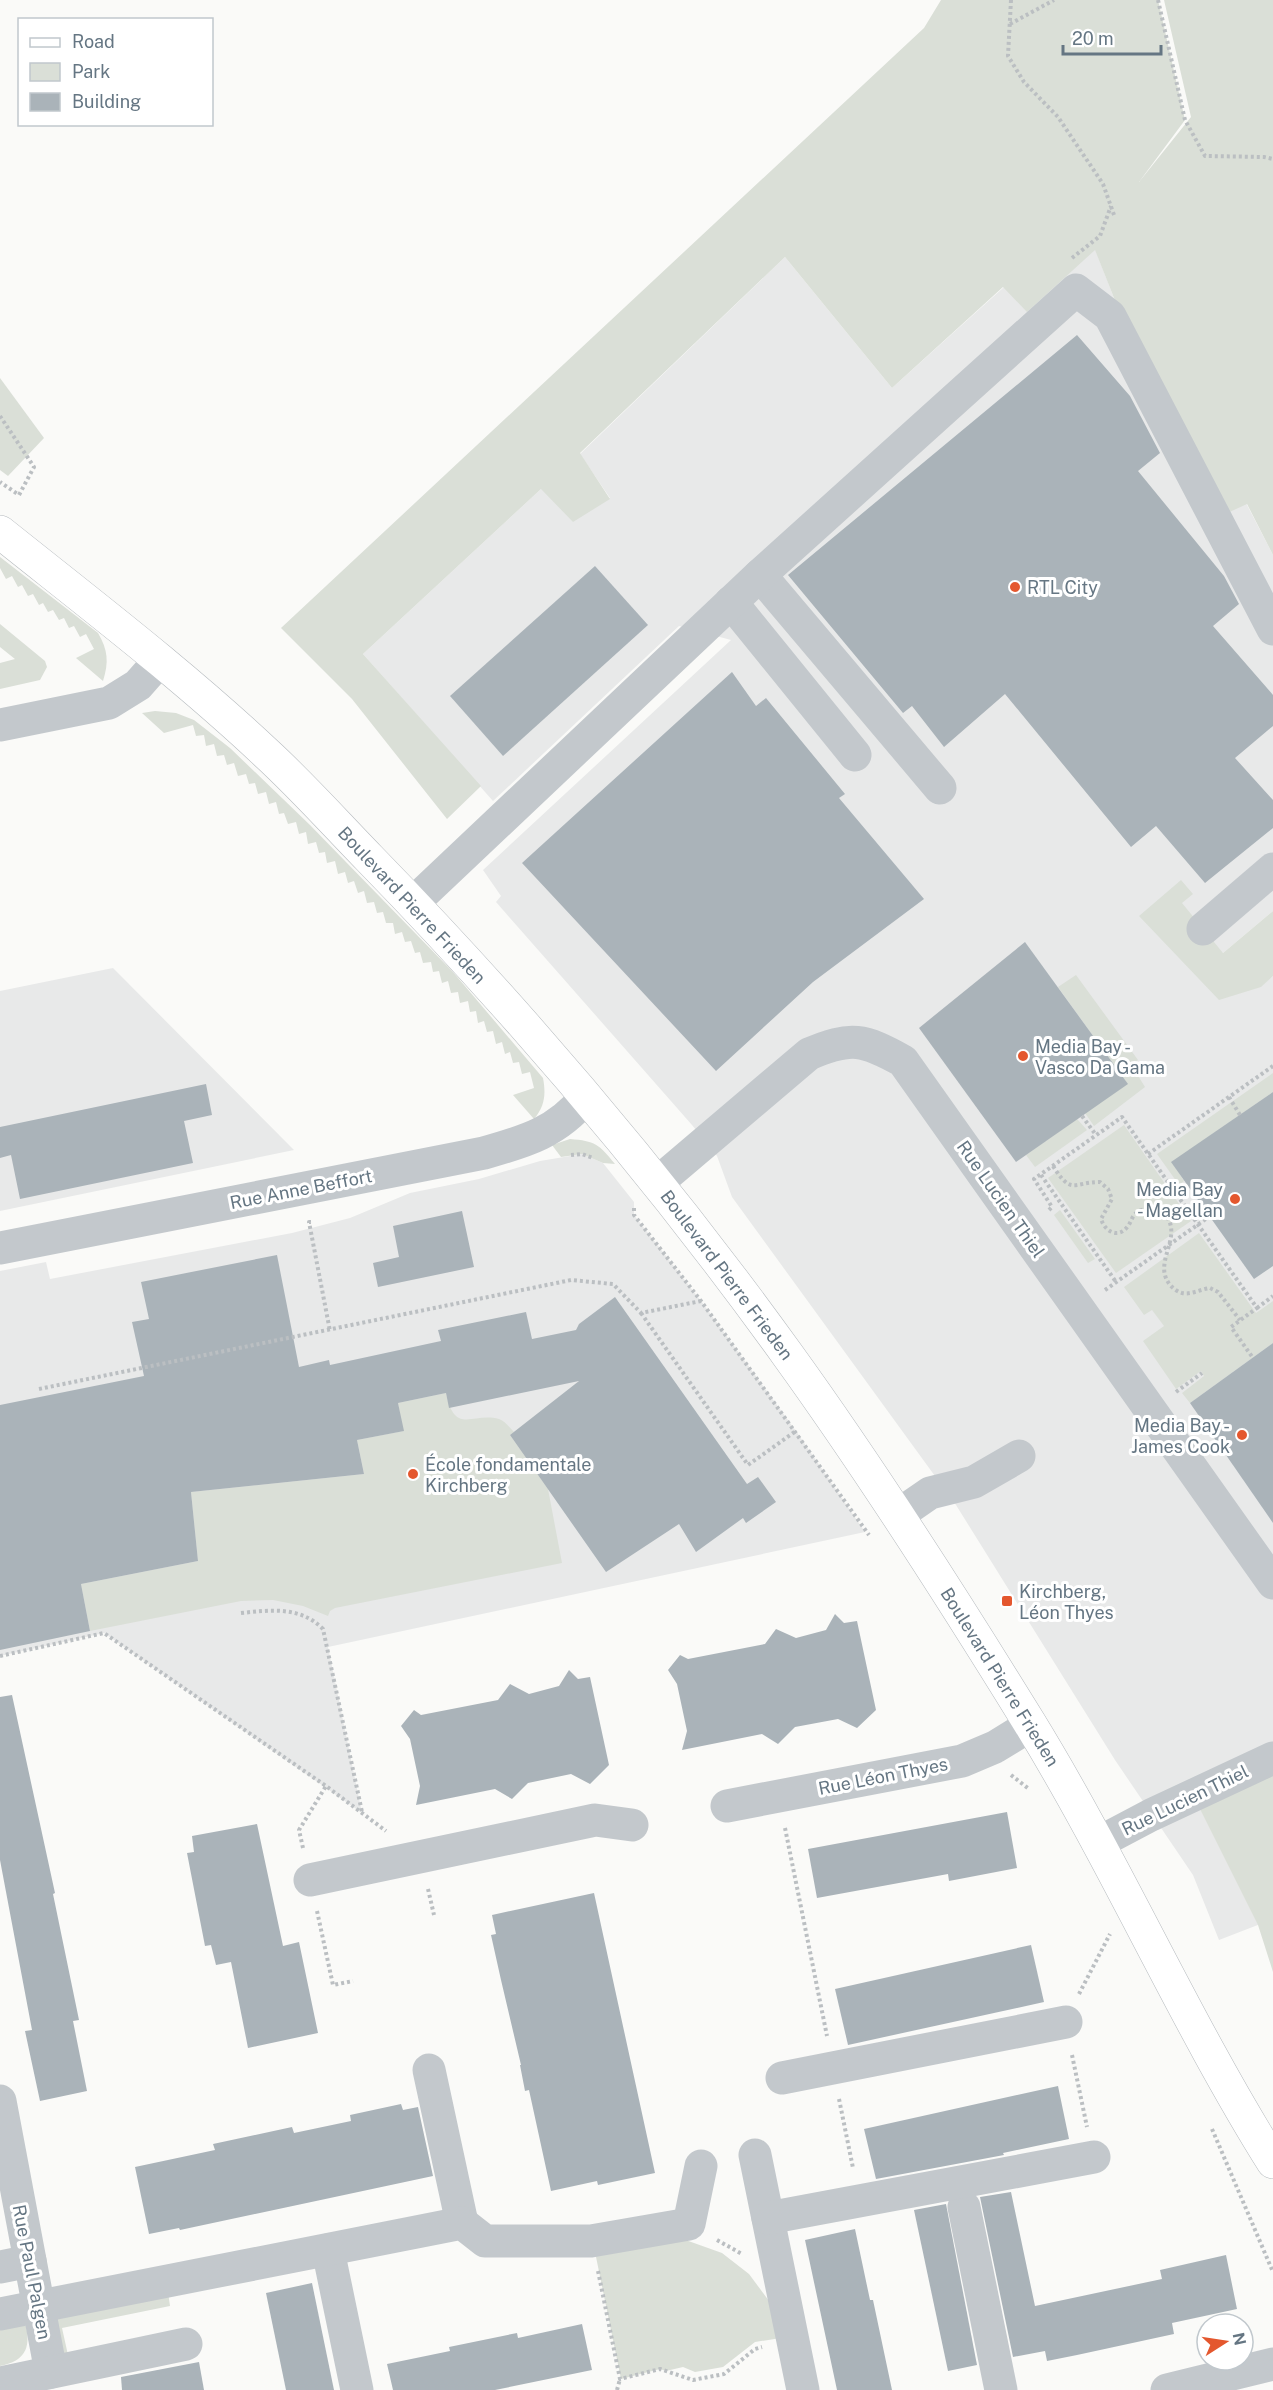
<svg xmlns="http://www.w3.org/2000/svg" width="1273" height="2390" viewBox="0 0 1273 2390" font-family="'Public Sans',sans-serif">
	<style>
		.built { fill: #e8e9e9 }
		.green { fill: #dadfd7 }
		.building { fill: #aab3b9 }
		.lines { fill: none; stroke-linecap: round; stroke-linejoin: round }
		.major-casing { stroke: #b5babe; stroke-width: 34 }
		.path { stroke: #bbbfc2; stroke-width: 4; stroke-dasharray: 3 3; stroke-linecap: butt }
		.minor { stroke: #c3c8cc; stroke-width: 33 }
		.major { stroke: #fff; stroke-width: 33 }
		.poi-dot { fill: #e4572e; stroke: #fff; stroke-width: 2 }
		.labels { text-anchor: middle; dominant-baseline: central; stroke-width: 6; stroke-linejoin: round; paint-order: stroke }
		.poi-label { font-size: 18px; fill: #657683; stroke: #fff; text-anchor: start }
		.street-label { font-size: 18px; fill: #657683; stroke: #fff }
	</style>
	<rect width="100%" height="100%" fill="#fafaf8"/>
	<!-- built -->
	<g class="built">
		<path d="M1095,249L1116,303L1223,515L1246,503L1273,555V911L1223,953L1139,916L1260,987L1273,976V1919L1219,1940L1193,1875L1115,1760L956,1505L732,1197L717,1156L692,1125L496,902L501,896L483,870L731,640L679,626L493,801L363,654L541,489L610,498L580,454L785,257L892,388L1004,287L1078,264Z"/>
		<path d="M113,968L294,1150L0,1211V991Z"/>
		<path d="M582,1154L603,1163L634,1202V1215L701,1301L796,1431L865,1532L328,1647L362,1813L104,1633L0,1656V1271L46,1262L50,1279L292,1233L350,1218L410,1193L479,1179L540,1161Z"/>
	</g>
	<!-- green -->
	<g class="green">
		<path d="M941,0H1158L1185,120L1139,182L1191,117L1164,0H1273V555L1247,504L1223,515L1116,303L1095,250L1027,312L1003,287L892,388L785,257L580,453L610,499L573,522L541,489L363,654L481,786L447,819L352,699L281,628L924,28Z"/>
		<path d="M0,378L44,438L8,476L0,470Z"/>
		<path d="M0,557L98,633C108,650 109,662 103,681L76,658L94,649L86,634L80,637L74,626L69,628L64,618L59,620L53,610L48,612L43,603L39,605L33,594L28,596L22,585L18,587L12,576L6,579L0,568Z"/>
		<path d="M0,624L45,661L47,667L40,680L0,689V663L15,659L0,647Z"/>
		<path d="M155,711L176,713L194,720L230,748L310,825L453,972L543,1078C546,1094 545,1106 534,1119L513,1095L534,1088L530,1072L522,1074L519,1062L513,1063L510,1052L505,1054L502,1042L496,1044L493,1031L487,1032L484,1021L478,1023L476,1011L470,1012L468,1001L460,1003L458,992L451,993L448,981L442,983L439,971L433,972L431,962L423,963L420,952L415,953L411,941L405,942L402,932L395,934L393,923H386L383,912L377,913L374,902L367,903L364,891L358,893L354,881L348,883L345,872L338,874L335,861L327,863L325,852L319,853L316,842L308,844L306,832L299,834L296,822L288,824L284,813L279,814L276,802L269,804L266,792L258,794L255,783L249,784L246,774L238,776L234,763L227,765L224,755L217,756L214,744L206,746L204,735L196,736L193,725L164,733L142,713Z"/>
		<path d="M1181,880L1193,894L1182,903L1223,953L1273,911V976L1261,987L1219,1000L1139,916Z"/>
		<path d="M1076,975L1138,1060L1132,1066L1145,1087L1094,1126L1085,1113L1127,1083L1058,987Z"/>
		<path d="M1273,1073V1092L1172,1162L1184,1181L1179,1185L1157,1154Z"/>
		<path d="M1077,1119L1087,1130L1035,1167L1026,1155Z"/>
		<path d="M1124,1125L1191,1221L1116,1273L1048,1178Z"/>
		<path d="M570,1139C595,1141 599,1144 615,1164L603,1163L582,1154L561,1157L552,1145Z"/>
		<path d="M1060,1210L1095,1259L1088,1263L1054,1215Z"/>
		<path d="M1199,1233L1256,1313L1273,1301V1343L1190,1403L1182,1393L1204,1376L1201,1371L1176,1389L1143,1341L1164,1326L1152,1310L1144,1315L1124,1287Z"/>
		<path d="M446,1393C455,1436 472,1412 499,1419C505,1421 509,1427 514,1432L510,1435L548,1489L562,1563L335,1608L330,1611L328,1616L303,1606L273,1600L241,1601L90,1631L81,1584L198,1561L191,1492L364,1474L357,1440L403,1431L398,1403Z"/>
		<path d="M1273,1771V1972L1258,1925L1199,1807Z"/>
		<path d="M680,2238L722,2253L749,2274L772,2305L781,2338L755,2342L723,2367L695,2372L683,2367L666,2371L660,2369L621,2379L595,2252Z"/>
		<path d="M168,2292L170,2306L62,2328L68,2355L57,2357L49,2317Z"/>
		<path d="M0,2326H26C31,2349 24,2361 0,2366Z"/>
	</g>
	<!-- building -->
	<g class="building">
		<path d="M1077,335L1130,396L1160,453L1138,471L1224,576L1239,604L1213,626L1273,695V726L1235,758L1273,800V828L1205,883L1156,826L1131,847L1005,694L944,747L912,706L903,713L788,575Z"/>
		<path d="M595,566L648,625L503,756L450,696Z"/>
		<path d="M732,672L756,706L766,698L845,794L839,798L924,899L813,982L716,1071L522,863Z"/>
		<path d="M1025,942L1128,1084L1016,1162L919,1028Z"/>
		<path d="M206,1084L212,1115L184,1121L193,1163L20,1199L11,1155L0,1158V1127Z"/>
		<path d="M1273,1092V1266L1254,1279L1171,1162Z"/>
		<path d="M462,1211L474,1267L378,1287L373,1263L399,1257L393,1226Z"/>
		<path d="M277,1255L299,1367L329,1360L330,1365L441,1341L438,1330L526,1312L532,1339L576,1330L579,1324L615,1297L747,1484L758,1477L776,1502L746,1523L743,1518L696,1552L679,1524L606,1572L510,1435L579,1381L449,1408L446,1393L398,1403L404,1431L357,1440L364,1474L191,1492L198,1561L81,1584L90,1631L0,1650V1405L144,1376L132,1322L149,1319L141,1282Z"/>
		<path d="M1273,1343V1523L1190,1403Z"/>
		<path d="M835,1614L844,1623L857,1621L876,1710L857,1728L838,1719L795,1727L778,1744L762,1734L682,1750L687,1731L677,1684L668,1670L680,1655L688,1659L765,1644L776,1629L796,1638L826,1630Z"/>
		<path d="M569,1670L578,1679L590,1677L609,1765L590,1784L571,1774L528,1783L512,1799L495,1789L416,1805L420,1786L410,1739L401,1726L414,1710L421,1715L498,1700L510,1684L529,1694L559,1686Z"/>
		<path d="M12,1695L55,1893L53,1894L79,2020L73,2021L87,2091L40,2101L25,2031L32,2030L0,1860V1697Z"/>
		<path d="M1007,1812L1017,1868L949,1881L948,1874L817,1898L808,1849Z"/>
		<path d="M257,1824L283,1946L299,1942L318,2033L248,2048L231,1962L216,1965L211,1945L205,1946L187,1853L194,1852L192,1836Z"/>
		<path d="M594,1893L655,2173L598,2185L597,2181L551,2191L529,2090L525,2091L520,2065H521L501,1980L491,1935L496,1934L492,1915Z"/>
		<path d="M1031,1945L1044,2002L848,2045L835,1989Z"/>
		<path d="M1058,2086L1069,2139L1003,2153L1004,2155L876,2179L864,2129Z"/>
		<path d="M401,2104L403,2110L418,2107L433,2176L180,2230L179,2228L149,2234L135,2167L215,2150L213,2144L292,2127L294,2133L351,2121L350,2115Z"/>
		<path d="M1011,2192L1035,2306L1162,2279L1160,2270L1226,2255L1237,2309L1172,2323L1174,2334L1077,2355L1047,2361L1045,2351L1013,2357L980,2197Z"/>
		<path d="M946,2204L977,2365L948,2371L914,2210Z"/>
		<path d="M855,2229L870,2300H873L892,2390H837L805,2240Z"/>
		<path d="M312,2283L334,2390H286L266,2293Z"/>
		<path d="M582,2324L592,2370L495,2390H393L387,2364L450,2351L449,2347L517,2333L518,2338Z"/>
		<path d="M199,2362L204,2390H122L121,2377Z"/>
	</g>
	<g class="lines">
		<defs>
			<path id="major" d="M0,532C90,604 182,674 266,753C302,786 335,823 369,858C520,1013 661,1179 787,1354C873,1473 952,1597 1029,1722C1117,1865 1184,2020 1273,2162"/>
		</defs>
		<!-- major casing -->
		<use href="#major" class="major-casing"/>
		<!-- path -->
		<g class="path">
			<path d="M1011,0L1008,56L1024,82L1058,117L1103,184L1114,215"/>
			<path d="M1158,0L1185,120L1205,156L1264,157L1273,159"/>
			<path d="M1010,24L1054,0"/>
			<path d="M1072,258L1100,236L1111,206"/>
			<path d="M0,416L34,467L19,495L0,482"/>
			<path d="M1229,1097L1240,1115"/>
			<path d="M1082,1116L1096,1135"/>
			<path d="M1148,1154L1273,1066"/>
			<path d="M571,1155L582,1154L593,1158"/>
			<path d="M1053,1166C1072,1196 1073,1182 1100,1182L1108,1189L1112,1199L1101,1219C1105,1232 1119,1239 1128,1226C1131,1222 1132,1217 1135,1214C1141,1208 1150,1208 1157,1210C1163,1212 1168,1217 1170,1223C1177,1244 1153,1266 1171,1286C1174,1289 1178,1292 1182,1293C1191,1295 1201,1289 1210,1288L1218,1292L1240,1320"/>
			<path d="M1041,1175L1116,1282"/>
			<path d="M634,1208V1215L701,1301L869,1535"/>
			<path d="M1049,1210L1052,1207L1034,1179L1122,1117L1257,1308L1231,1327L1253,1358"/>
			<path d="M311,1222H309L330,1331"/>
			<path d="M1105,1290L1210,1216"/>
			<path d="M1257,1308L1273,1296"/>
			<path d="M641,1313L748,1465L796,1431"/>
			<path d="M39,1389L571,1280L613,1284L641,1313L701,1301"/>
			<path d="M1176,1392L1202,1373"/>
			<path d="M241,1613C271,1610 300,1606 323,1629L362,1812"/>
			<path d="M0,1656L104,1633L326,1786"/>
			<path d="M1011,1775L1029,1789"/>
			<path d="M785,1828L827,2036"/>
			<path d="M303,1848L299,1830L326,1786L386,1831"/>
			<path d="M428,1889L434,1915"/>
			<path d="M317,1911L333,1985L353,1981"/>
			<path d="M1079,1994L1110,1934"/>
			<path d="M1072,2055L1087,2127"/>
			<path d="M839,2099L853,2168"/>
			<path d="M1212,2129L1273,2272"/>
			<path d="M717,2240L742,2254"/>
			<path d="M598,2271L620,2379L660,2369L693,2380L724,2374L755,2349L762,2347"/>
			<path d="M617,2390L620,2379"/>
		</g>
		<!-- minor -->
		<g class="minor">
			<path d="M760,575L940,788"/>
			<path d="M731,602L855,755"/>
			<path d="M0,725L109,703L138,685L160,660"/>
			<path d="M413,903L760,575L1076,290L1110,316L1273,629"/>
			<path d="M1203,929L1273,869"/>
			<path d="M657,1183L809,1054C851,1036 864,1039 903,1061L1273,1583"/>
			<path d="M0,1248L484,1153C527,1141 557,1132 586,1097"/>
			<path d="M898,1515L930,1493L974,1482L1019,1456"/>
			<path d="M727,1806L962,1761L995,1747L1031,1725"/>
			<path d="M1098,1843L1151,1815L1273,1758"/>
			<path d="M310,1880L595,1820L632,1825"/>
			<path d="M429,2070L462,2223"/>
			<path d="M782,2078L1066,2022"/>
			<path d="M0,2101L51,2372"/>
			<path d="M755,2155L803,2390"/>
			<path d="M964,2207L1001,2390"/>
			<path d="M768,2218L1094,2157"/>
			<path d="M328,2250L357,2390"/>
			<path d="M0,2267L30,2261"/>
			<path d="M0,2314L462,2223L485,2241H591L689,2224L701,2166"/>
			<path d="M0,2383L186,2344"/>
			<path d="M1167,2390L1273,2364"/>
		</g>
		<!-- major -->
		<use href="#major" class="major"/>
	</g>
	<!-- markers -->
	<g class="poi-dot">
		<circle cx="1015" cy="587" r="6"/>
		<circle cx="1023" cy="1056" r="6"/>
		<circle cx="1235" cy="1199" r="6"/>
		<circle cx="1242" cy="1435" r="6"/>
		<circle cx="413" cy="1474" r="6"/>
		<rect x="1001" y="1595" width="12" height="12" rx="3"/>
	</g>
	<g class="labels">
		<!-- poi labels -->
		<g class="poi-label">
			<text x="1027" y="587">RTL City</text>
			<text x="1035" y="1046">Media Bay -<tspan x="1035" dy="21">Vasco Da Gama</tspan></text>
			<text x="1223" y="1189" text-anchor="end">Media Bay<tspan x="1223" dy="21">- Magellan</tspan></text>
			<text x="1230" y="1425" text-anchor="end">Media Bay -<tspan x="1230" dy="21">James Cook</tspan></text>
			<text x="425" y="1464">École fondamentale<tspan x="425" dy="21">Kirchberg</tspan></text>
			<text x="1019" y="1591">Kirchberg,<tspan x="1019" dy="21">Léon Thyes</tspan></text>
		</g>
		<!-- street labels -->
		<g class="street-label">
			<text transform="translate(412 905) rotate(47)">Boulevard Pierre Frieden</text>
			<text transform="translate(301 1189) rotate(-11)">Rue Anne Beffort</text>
			<text transform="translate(1001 1199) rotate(55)">Rue Lucien Thiel</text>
			<text transform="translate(727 1275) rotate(53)">Boulevard Pierre Frieden</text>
			<text transform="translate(1000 1677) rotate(58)">Boulevard Pierre Frieden</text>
			<text transform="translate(883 1776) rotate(-11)">Rue Léon Thyes</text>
			<text transform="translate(1185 1800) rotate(-26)">Rue Lucien Thiel</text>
			<text transform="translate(32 2272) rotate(79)">Rue Paul Palgen</text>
		</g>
	</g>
	<!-- legend -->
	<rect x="18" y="18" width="195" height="108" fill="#ffffff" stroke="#c1c8cd" stroke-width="1.5"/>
	<rect x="30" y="38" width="30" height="9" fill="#ffffff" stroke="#c1c8cd" stroke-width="1.5"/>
	<text x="72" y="48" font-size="18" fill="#657683">Road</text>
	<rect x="30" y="63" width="30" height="18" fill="#dadfd7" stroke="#c1c8cd" stroke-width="1.5"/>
	<text x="72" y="78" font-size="18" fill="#657683">Park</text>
	<rect x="30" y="93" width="30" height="18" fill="#aab3b9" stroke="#c1c8cd" stroke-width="1.5"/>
	<text x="72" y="108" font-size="18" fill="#657683">Building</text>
	<!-- north arrow -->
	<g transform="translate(1225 2342) rotate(78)"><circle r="28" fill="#ffffff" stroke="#c1c8cd" stroke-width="1.5"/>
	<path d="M0-4.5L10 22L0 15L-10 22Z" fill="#e4572e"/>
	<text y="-9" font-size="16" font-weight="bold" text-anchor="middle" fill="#657683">N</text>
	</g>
	<!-- scale -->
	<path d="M1063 45v9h98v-9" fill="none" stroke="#657683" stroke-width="3"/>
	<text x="1072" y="45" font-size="18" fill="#657683" stroke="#ffffff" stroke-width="4.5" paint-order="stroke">20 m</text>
</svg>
